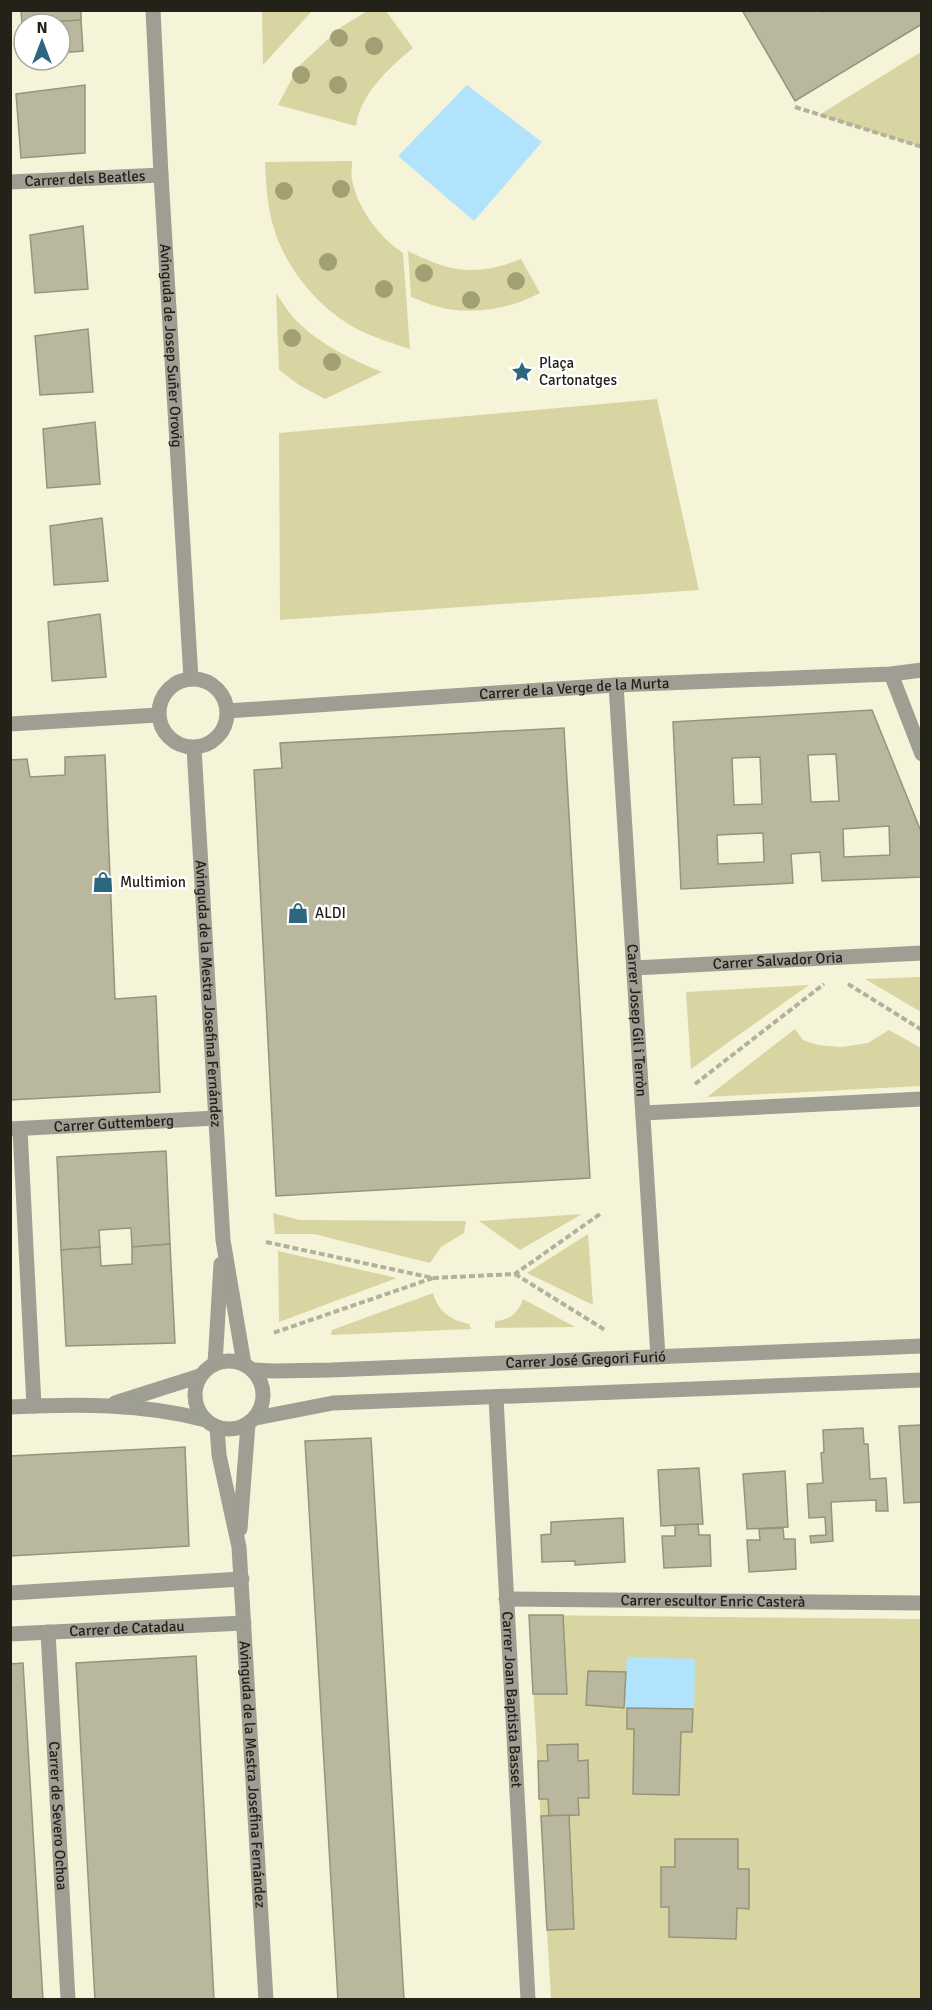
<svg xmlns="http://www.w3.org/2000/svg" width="932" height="2010" viewBox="0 0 932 2010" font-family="Signika,sans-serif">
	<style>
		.green { fill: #d8d5a3 }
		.water { fill: #b1e3fc }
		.building { fill: #b9b79e; stroke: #96947b; stroke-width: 1.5; fill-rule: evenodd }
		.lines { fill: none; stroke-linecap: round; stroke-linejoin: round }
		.path { stroke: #b2b19c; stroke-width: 4; stroke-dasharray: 6 3; stroke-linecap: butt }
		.minor { stroke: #9f9e93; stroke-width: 15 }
		.tree { fill: #a29f72 }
		.labels { text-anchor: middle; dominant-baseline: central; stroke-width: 5; stroke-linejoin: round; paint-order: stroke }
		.street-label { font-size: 15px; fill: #232218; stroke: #fff }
		.poi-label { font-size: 15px; fill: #232218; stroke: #fff; text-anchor: start }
	</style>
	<rect width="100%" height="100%" fill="#f5f4d9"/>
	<!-- green -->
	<g class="green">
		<path d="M265,10L311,12L263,65L262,13Z"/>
		<path d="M369,10L386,11L413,48C390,67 360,94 356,126L278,105L298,67L341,27Z"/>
		<path d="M921,52V147L819,115Z"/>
		<path d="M352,161C352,167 351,174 352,180C358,209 379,237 403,253L410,349C392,343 372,337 355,328C316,306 283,265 272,222C267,202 266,182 265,162Z"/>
		<path d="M408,251C450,272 476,277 521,259L540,293C512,308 479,314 447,309C435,307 422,301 411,297Z"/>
		<path d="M276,293C281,300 286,309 292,316C315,342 350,359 382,372L325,399L299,385L279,370Z"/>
		<path d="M657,399L699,590L280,620L279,433Z"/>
		<path d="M921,977V1012L865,979Z"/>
		<path d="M809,985L691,1069L686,992Z"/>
		<path d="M795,1029L803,1040L818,1045L841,1047L868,1043L889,1030L921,1048V1086L707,1097Z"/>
		<path d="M273,1213L300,1220L466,1221L464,1233L441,1247L430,1263L314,1234H275Z"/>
		<path d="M582,1214L520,1250L479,1221Z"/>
		<path d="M588,1234L593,1305L527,1273Z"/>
		<path d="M278,1251L397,1278L279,1322Z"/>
		<path d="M433,1293C438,1312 451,1320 469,1324L471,1329L331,1335L332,1330Z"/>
		<path d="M523,1299L575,1327L495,1328V1321C509,1321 519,1312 523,1299Z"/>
		<path d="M529,1615L921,1619V1999H551Z"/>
	</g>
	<!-- water -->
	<g class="water">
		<path d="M467,85L542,142L474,221L398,156Z"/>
		<path d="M627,1657L695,1659L694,1712L692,1709L624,1708Z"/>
	</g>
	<!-- building -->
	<g class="building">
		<path d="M21,10H81V20L22,24Z"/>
		<path d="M742,10H822L823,12L827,10H922V24L795,101Z"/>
		<path d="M81,20L83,51L60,53V24H24L23,56L22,24Z"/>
		<path d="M85,85V153L21,158L16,94Z"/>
		<path d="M83,226L88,289L35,293L30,235Z"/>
		<path d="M88,329L93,392L40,395L35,336Z"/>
		<path d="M95,422L100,484L47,488L43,429Z"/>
		<path d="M102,518L108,581L54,585L50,526Z"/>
		<path d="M100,614L106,677L52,681L48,622Z"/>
		<path d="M872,710L922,834V877L822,881L820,852L791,854L793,883L681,889L673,722ZM836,754L839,801L811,802L808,755ZM760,757L762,804L734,805L732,758ZM889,826L890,855L844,857L843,829ZM763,833L764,862L718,864L717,835Z"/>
		<path d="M564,728L590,1178L276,1196L254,770L282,768L280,743Z"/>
		<path d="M105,755L115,999L156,996L160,1092L10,1100V760L27,759L30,777L65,775V757Z"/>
		<path d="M166,1151L170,1244L132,1247L131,1228L99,1230L100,1247L61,1250L57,1157Z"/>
		<path d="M170,1244L175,1343L66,1346L61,1250L100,1247L101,1266L132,1264V1247Z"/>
		<path d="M922,1425V1502L904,1503L899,1426Z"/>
		<path d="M863,1428L864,1444H868L870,1479L886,1478L888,1511H876V1500L831,1502L833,1541L811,1543L810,1536L826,1535L825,1517L809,1518L807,1484L823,1483L821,1453L824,1452L823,1430Z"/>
		<path d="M371,1438L404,2000H338L305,1441Z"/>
		<path d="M185,1447L189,1546L10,1556V1456Z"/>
		<path d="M699,1468L703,1524L661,1526L658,1470Z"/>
		<path d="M785,1471L788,1527L747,1529L743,1474Z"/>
		<path d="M623,1518L625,1562L575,1565V1561L542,1562L541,1535L551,1534V1522Z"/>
		<path d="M698,1524L699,1535H710L711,1566L664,1568L662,1536H675V1525Z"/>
		<path d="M783,1528L784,1539H795L796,1569L749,1572L747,1540H760L759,1529Z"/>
		<path d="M529,1615H563L567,1694H533Z"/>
		<path d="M196,1656L214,2000H95L76,1663Z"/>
		<path d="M23,1663L43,2000H10V1664Z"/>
		<path d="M588,1671L626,1672L624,1708L586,1705Z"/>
		<path d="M627,1708L693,1709L692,1732H681L679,1795L633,1794L634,1729H627Z"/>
		<path d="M578,1744V1761L588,1760L589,1798H578L579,1815L549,1816L548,1799H539L538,1761H548L547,1745Z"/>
		<path d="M569,1815L574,1929L547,1930L541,1816Z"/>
		<path d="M675,1839H738V1869H749V1909L737,1908L736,1939L669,1937V1907H661V1867H675Z"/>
	</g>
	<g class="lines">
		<!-- path -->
		<g class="path">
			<path d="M795,107L922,147"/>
			<path d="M848,984L922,1030"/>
			<path d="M695,1084L824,984"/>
			<path d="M266,1242L433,1278L273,1333"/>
			<path d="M515,1274L605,1330"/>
			<path d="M433,1278L515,1274L600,1214"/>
		</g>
		<!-- minor -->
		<g class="minor">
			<path id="s1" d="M153,10L161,175L191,679"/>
			<path id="s2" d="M10,182L161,175"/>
			<path d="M891,674L922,754"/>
			<circle cx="193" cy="713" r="34"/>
			<path id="s3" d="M616,685L658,1357"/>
			<path id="s4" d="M227,711L616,685L891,674L922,670"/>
			<path d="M10,724L158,715"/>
			<path id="s5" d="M194,748L223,1240L244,1364"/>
			<path id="s6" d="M634,968L922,953"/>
			<path d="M643,1113L922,1099"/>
			<path id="s7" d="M10,1129L216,1118"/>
			<path d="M20,1129L34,1406"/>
			<circle cx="229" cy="1395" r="34"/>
			<path d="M215,1364L221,1264"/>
			<path id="s8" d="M252,1370L274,1371L331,1370L922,1346"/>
			<path id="s9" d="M496,1398L528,2000"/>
			<path d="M115,1403L200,1376"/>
			<path d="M10,1407C76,1404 142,1403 206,1420"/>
			<path d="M256,1418L333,1403L922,1380"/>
			<path id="s10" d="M217,1427L219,1455L239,1547L266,2000"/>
			<path d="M240,1529L248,1424"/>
			<path d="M10,1593L242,1579"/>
			<path id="s11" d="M506,1599L922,1603"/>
			<path id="s12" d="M48,1632L68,2000"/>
			<path id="s13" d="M10,1634L244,1623"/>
		</g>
	</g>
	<!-- trees -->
	<g class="tree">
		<circle cx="339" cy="38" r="9"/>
		<circle cx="374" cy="46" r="9"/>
		<circle cx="301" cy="75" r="9"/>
		<circle cx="338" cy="85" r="9"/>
		<circle cx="341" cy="189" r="9"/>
		<circle cx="284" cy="191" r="9"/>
		<circle cx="328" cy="262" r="9"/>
		<circle cx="424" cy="273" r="9"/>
		<circle cx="516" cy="281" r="9"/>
		<circle cx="384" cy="289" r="9"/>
		<circle cx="471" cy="300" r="9"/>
		<circle cx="292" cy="338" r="9"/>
		<circle cx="332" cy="362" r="9"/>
	</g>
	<!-- icons -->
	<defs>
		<symbol id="sight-bare" viewBox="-9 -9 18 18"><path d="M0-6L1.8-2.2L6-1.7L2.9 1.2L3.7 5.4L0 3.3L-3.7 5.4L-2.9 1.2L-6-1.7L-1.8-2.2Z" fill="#2d667f" stroke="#fff" stroke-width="2.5" paint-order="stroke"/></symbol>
		<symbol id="shop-bare" viewBox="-9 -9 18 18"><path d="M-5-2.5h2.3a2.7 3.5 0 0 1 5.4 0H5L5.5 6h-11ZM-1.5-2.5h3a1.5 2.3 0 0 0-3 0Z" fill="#2d667f" stroke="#fff" stroke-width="2.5" paint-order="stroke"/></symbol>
	</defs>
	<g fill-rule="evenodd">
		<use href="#sight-bare" x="507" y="357" width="30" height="30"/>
		<use href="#shop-bare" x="88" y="867" width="30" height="30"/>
		<use href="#shop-bare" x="283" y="898" width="30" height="30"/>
	</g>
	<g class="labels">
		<!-- street labels -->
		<g class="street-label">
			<text stroke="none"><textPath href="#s2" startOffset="75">Carrer dels Beatles</textPath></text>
			<text stroke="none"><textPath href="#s1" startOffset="336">Avinguda de Josep Suñer Orovig</textPath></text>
			<text stroke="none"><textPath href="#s4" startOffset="348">Carrer de la Verge de la Murta</textPath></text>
			<text stroke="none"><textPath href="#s6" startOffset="144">Carrer Salvador Oria</textPath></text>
			<text stroke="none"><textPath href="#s5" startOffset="246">Avinguda de la Mestra Josefina Fernández</textPath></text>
			<text stroke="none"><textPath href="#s3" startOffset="336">Carrer Josep Gil i Terròn</textPath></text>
			<text stroke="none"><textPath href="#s7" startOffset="104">Carrer Guttemberg</textPath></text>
			<text stroke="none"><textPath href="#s8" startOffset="334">Carrer José Gregori Furió</textPath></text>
			<text stroke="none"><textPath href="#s11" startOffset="207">Carrer escultor Enric Casterà</textPath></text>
			<text stroke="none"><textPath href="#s13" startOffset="117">Carrer de Catadau</textPath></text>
			<text stroke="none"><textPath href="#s9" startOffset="302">Carrer Joan Baptista Basset</textPath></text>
			<text stroke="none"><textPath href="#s10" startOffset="350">Avinguda de la Mestra Josefina Fernández</textPath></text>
			<text stroke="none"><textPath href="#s12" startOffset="184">Carrer de Severo Ochoa</textPath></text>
		</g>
		<!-- poi labels -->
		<g class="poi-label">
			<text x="539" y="363">Plaça<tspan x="539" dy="17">Cartonatges</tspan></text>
			<text x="120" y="882">Multimion</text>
			<text x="315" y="913">ALDI</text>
		</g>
	</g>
	<!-- border -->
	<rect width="932" height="2010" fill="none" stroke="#232218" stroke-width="24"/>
	<!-- north arrow -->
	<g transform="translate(42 42)"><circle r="28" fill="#ffffff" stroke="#a7a7a3" stroke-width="1.5"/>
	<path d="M0-4.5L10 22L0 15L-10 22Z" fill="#2d667f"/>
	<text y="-9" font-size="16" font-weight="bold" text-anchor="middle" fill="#232218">N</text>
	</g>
</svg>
